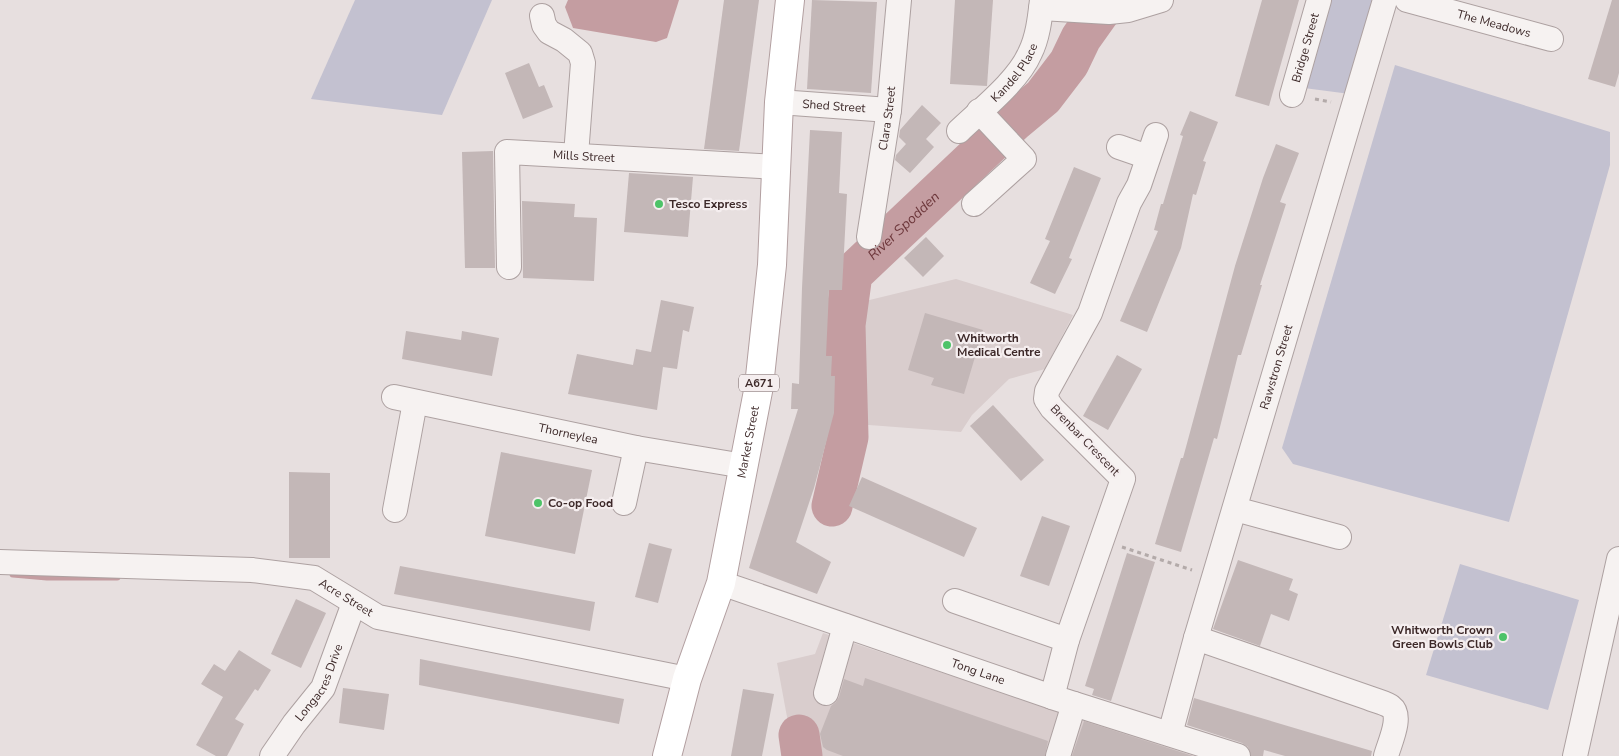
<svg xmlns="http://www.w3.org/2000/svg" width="1619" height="756" viewBox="0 0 1619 756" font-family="'Nunito Sans',sans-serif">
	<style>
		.built { fill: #d9cdcd }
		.green { fill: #c3c1d0 }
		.water { fill: #c49da1 }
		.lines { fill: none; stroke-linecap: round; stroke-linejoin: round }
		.stream { stroke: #c49da1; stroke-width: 7 }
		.river { stroke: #c49da1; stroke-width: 41 }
		.building { fill: #c3b7b7 }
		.minor-casing { stroke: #ada1a1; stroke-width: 26 }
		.major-casing { stroke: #b29fa0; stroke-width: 30 }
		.path { stroke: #b3aaa9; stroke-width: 3; stroke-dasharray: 4 4; stroke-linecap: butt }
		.minor { stroke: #f6f2f1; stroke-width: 24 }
		.major { stroke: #fff; stroke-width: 28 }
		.poi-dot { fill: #4dc368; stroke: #f5eeef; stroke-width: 2 }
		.labels { text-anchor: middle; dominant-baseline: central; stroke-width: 4.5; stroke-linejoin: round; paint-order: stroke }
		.shield { fill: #f5eeef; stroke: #746464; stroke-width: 1 }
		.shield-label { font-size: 11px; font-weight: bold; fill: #3d2929 }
		.street-label { font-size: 12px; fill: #3d2929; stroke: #f5eeef }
		.poi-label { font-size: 12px; font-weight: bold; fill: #3d2929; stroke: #f5eeef; text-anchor: start }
		.water-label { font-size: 14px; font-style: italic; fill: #6d373b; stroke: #f5eeef }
	</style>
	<rect width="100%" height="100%" fill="#e7dfdf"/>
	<!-- built -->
	<g class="built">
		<path d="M956,279L1073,315L1045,369L1009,379L972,415L961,432L856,424L853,304Z"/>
		<path d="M823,633L1194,756H809L805,732L790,733L777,663L815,654Z"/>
	</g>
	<!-- green -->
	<g class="green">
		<path d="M355,0H492L442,115L311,99Z"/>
		<path d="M1330,0H1376L1350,94L1304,88Z"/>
		<path d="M1395,65L1610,132V165L1509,522L1293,464L1282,448Z"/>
		<path d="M1460,564L1579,600L1548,710L1426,675Z"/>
	</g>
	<!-- water -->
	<path class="water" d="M568,0H679L667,38L656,42L573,28L565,7Z"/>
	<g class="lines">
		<!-- stream -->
		<path class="stream" d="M13,574L47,577H117"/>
		<!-- river -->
		<g class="river">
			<path id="s1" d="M832,506L848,437L845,325L852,274L1013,122L1043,97L1069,63L1081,38L1108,0"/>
			<path d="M799,735L802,756"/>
		</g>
	</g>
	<!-- building -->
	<g class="building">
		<path d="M724,0H759L739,151L704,149Z"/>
		<path d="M812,0L877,2L871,93L807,89Z"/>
		<path d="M955,0H993L987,86L950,84Z"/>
		<path d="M1262,0H1299L1269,106L1235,96Z"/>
		<path d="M1612,0H1619V73L1615,87L1588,79Z"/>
		<path d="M529,63L539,87L544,85L553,107L523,119L505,73Z"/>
		<path d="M922,105L941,123L926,139L934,147L910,173L895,160L896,155L906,144L899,137L900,130Z"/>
		<path d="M1190,111L1218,122L1203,161L1206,162L1196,195L1193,194L1181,248L1147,332L1120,321L1158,231L1154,230L1161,204H1163L1183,136L1180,135Z"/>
		<path d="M810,130L842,132L839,193L847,194L842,290H829L826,356H832L831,376H835L834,413L814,488L796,542L831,562L817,594L749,568L798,409H791L792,383L799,384L802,288Z"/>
		<path d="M1276,144L1299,153L1280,202L1286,204L1260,285H1262L1241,355H1238L1217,439L1214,438L1181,552L1155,544L1181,458H1183L1235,266L1263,178Z"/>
		<path d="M493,151L495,268H465L462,152Z"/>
		<path d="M1074,167L1101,178L1069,258L1072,259L1055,294L1030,283L1050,241L1045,239Z"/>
		<path d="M629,173L693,177L688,237L624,232Z"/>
		<path d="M522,201L575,204L574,217L597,218L594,281L523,278Z"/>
		<path d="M926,237L944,256L923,277L904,258Z"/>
		<path d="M661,300L694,307L689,332L683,330L677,369L663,367L657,410L568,394L577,354L633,365L636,349L651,352Z"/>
		<path d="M925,313L983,330L964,394L931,385L934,378L908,370Z"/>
		<path d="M406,331L461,340L462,331L499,338L492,376L402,359Z"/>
		<path d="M1117,355L1142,369L1108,430L1083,416Z"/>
		<path d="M993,405L1044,460L1021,481L970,426Z"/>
		<path d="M501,452L592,470L575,554L485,536Z"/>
		<path d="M289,472L330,473V558H289Z"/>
		<path d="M862,477L977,528L964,557L849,506Z"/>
		<path d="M1042,516L1070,526L1049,586L1020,576Z"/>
		<path d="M649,543L672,549L658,603L635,597Z"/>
		<path d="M1127,553L1155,562L1111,701L1092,695L1094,689L1085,686Z"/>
		<path d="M1238,560L1293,579L1289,590L1298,594L1289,621L1271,614L1260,646L1213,629Z"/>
		<path d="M400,566L595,602L590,631L394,594Z"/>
		<path d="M296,599L326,613L301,668L271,654Z"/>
		<path d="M239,650L271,670L258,691L255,689L235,719L244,724L227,756H216L196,745L223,697L201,684L214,664L225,671Z"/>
		<path d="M420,659L624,699L619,724L419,685Z"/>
		<path d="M865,678L1048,741L1045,756H843L827,750L823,747L820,734L831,706L836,702L839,697L844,679L863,686Z"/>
		<path d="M343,688L389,694L384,730L339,723Z"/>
		<path d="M743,689L774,694L762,756H731Z"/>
		<path d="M1194,698L1372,751L1371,756H1285L1264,750L1263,756H1251L1248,747L1242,743L1187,725Z"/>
		<path d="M1084,721L1193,756H1072Z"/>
	</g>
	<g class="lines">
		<defs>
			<g id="minor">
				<path id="s2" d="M1407,0L1551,39"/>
				<path d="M1041,8L1109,12L1128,10L1161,0"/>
				<path d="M542,16L544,25L549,32L564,40L580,53L583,63L576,155"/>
				<path id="s3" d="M1292,95L1319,0"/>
				<path id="s4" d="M779,102L889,110"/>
				<path id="s5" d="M959,131C982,109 1018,81 1030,53C1038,37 1040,17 1042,0"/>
				<path d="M1119,147L1148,157"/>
				<path d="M974,204L1024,159L979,111"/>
				<path id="s6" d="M869,237L889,110L899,0"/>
				<path id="s7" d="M509,267L507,152L776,167"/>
				<path id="s8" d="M394,397L636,448L744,466"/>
				<path d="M624,503L636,448"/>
				<path d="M1235,509L1339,537"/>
				<path d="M395,510L415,402"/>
				<path id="s9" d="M0,562L252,570L314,578L378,617L687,679"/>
				<path id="s10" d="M721,583L1052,697L1238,756"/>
				<path d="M955,601L1067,640"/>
				<path d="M1196,638L1369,698C1376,701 1386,703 1391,707C1403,716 1389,744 1386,756"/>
				<path d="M826,693L845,626"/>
				<path d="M1052,697L1067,640L1123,479L1052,408L1046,399L1047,391L1090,313L1129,203L1139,185L1156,135"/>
				<path id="s11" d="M1170,734L1196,638L1385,0"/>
				<path id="s12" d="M272,756L294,724L323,688L354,603"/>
				<path d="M1058,756L1074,704"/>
				<path d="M1575,756L1619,559"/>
			</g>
			<g id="major">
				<path id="s13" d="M667,756L687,679L721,583L759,386L772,265L779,102L790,0"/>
			</g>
		</defs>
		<!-- minor casing -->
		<use href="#minor" class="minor-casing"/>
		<!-- major casing -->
		<use href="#major" class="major-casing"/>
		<!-- path -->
		<g class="path">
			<path d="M1315,99L1331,102"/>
			<path d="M1122,547L1192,570"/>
		</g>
		<!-- minor -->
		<use href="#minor" class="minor"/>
		<!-- major -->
		<use href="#major" class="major"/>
	</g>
	<!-- markers -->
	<g class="poi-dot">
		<circle cx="659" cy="204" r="5"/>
		<circle cx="947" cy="345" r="5"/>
		<circle cx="538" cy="503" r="5"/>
		<circle cx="1503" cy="637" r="5"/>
	</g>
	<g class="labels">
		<!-- shield labels -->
		<rect class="shield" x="739" y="374.5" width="40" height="17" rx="4"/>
		<g class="shield-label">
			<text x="759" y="383">A671</text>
		</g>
		<!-- street labels -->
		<g class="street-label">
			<text stroke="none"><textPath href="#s2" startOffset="90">The Meadows</textPath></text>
			<text stroke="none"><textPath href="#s3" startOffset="49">Bridge Street</textPath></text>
			<text stroke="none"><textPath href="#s5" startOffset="81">Kandel Place</textPath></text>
			<text stroke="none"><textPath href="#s4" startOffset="55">Shed Street</textPath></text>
			<text stroke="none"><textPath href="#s6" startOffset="120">Clara Street</textPath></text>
			<text stroke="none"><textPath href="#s7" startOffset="192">Mills Street</textPath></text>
			<text stroke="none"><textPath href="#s11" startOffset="382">Rawstron Street</textPath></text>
			<text stroke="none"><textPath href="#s8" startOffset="178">Thorneylea</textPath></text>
			<text transform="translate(1085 440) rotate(46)">Brenbar Crescent</text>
			<text stroke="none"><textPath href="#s13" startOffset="325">Market Street</textPath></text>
			<text stroke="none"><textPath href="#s9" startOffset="352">Acre Street</textPath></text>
			<text stroke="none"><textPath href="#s10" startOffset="272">Tong Lane</textPath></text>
			<text stroke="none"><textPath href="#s12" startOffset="88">Longacres Drive</textPath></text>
		</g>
		<!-- poi labels -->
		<g class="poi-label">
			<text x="669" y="204">Tesco Express</text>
			<text x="957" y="338">Whitworth<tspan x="957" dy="14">Medical Centre</tspan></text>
			<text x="548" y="503">Co-op Food</text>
			<text x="1493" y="630" text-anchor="end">Whitworth Crown<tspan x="1493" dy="14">Green Bowls Club</tspan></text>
		</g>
		<!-- water labels -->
		<g class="water-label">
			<text stroke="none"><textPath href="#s1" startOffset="305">River Spodden</textPath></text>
		</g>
	</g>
</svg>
